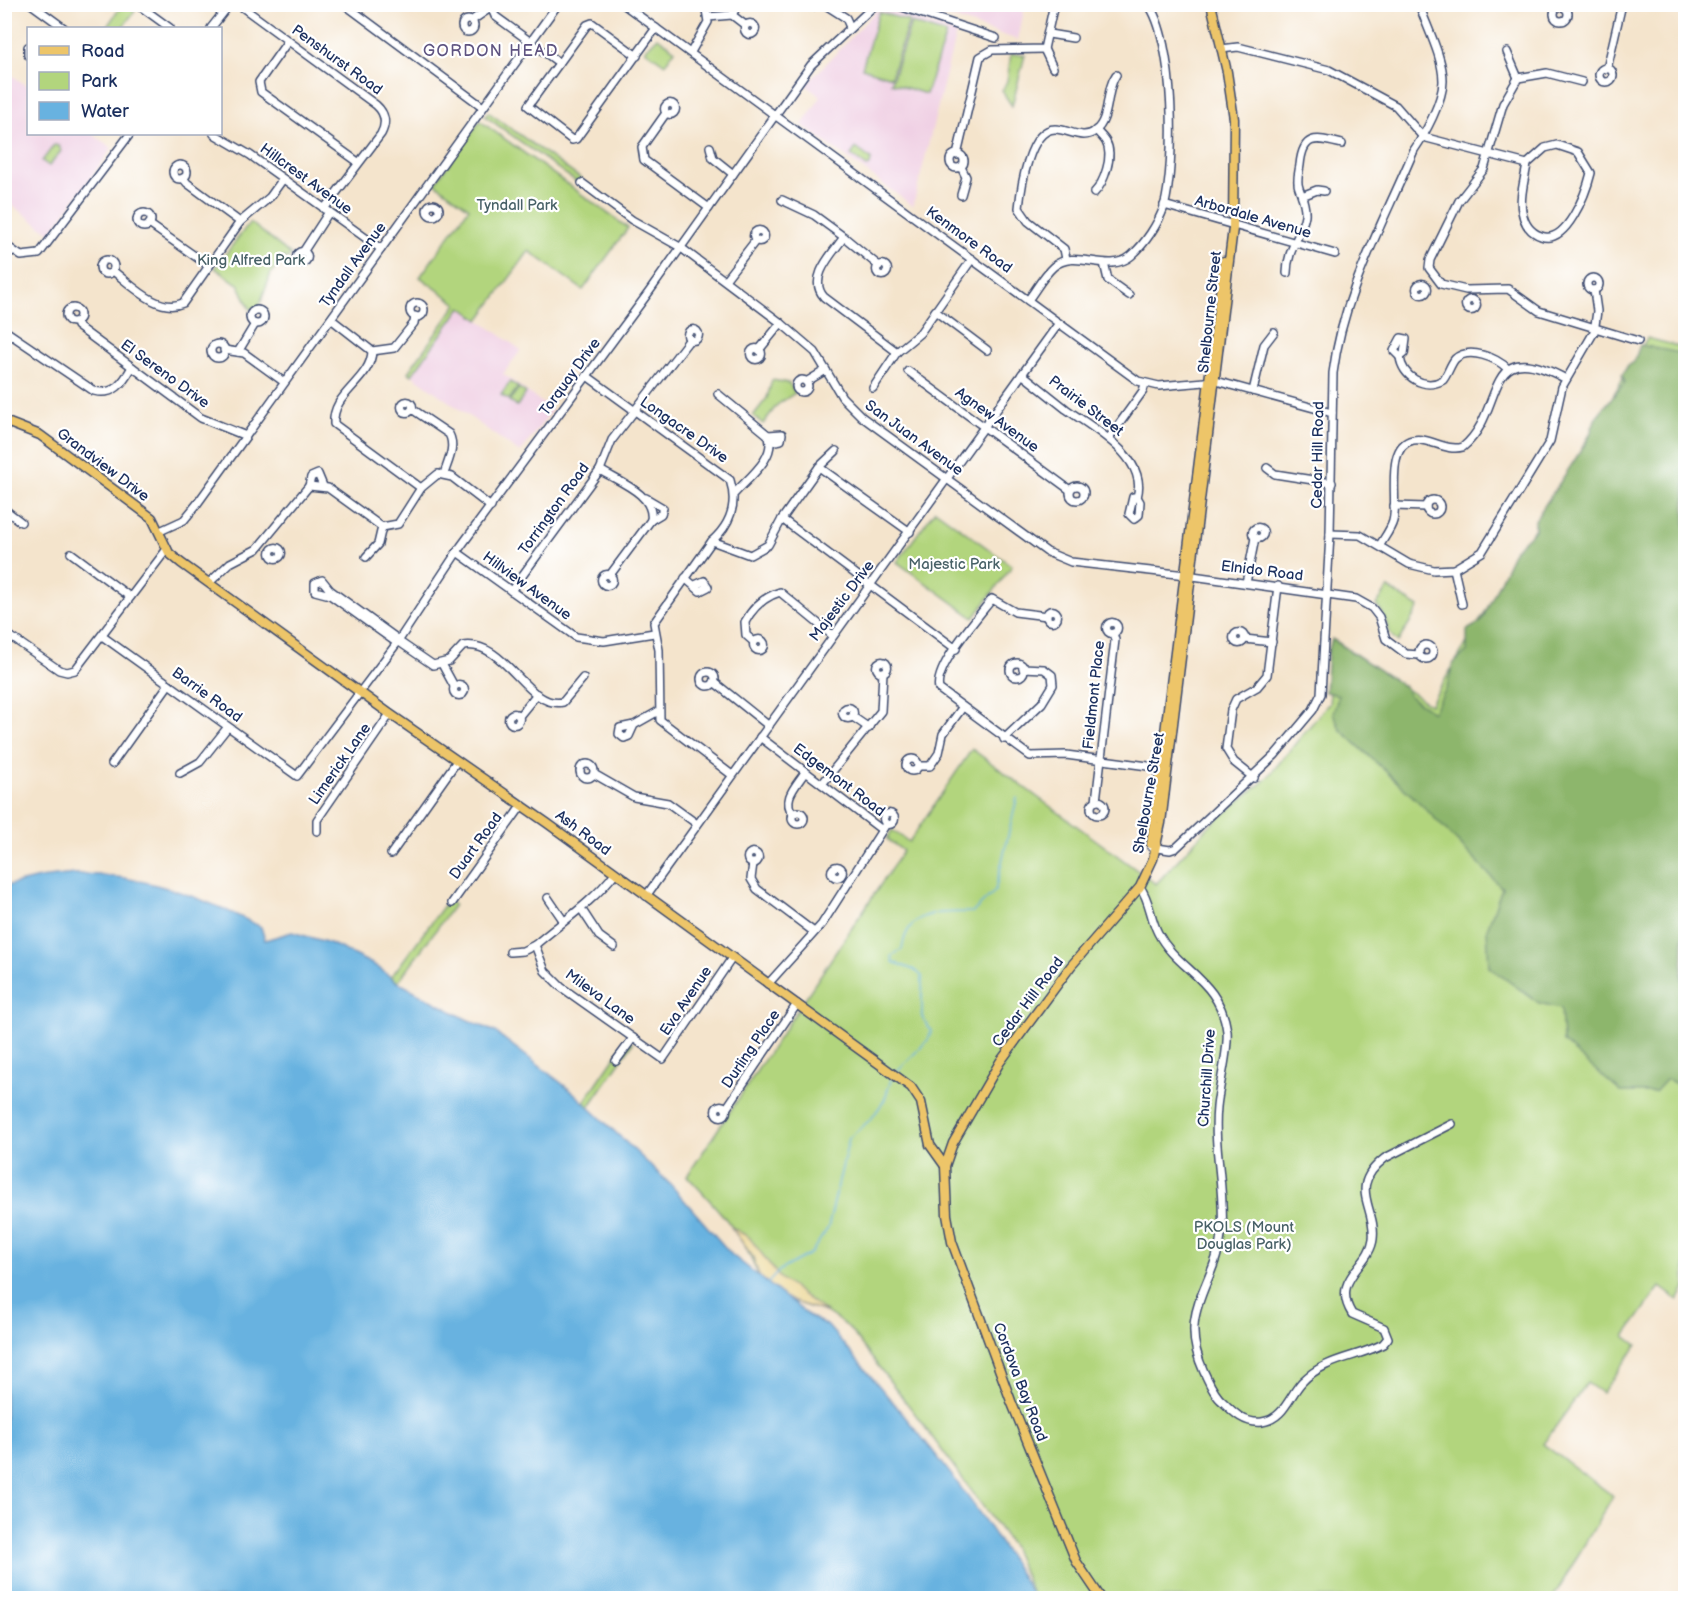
<svg xmlns="http://www.w3.org/2000/svg" width="1690" height="1603" viewBox="0 0 1690 1603" font-family="'Balsamiq Sans',sans-serif">
	<style>
		.built { fill: #f0d0e4 }
		.green { fill: #b2d57d; stroke: #66826e; stroke-width: 1.5 }
		.forest { fill: #8db66c; stroke: #547265; stroke-width: 1.5 }
		.sand { fill: #eeda9e; stroke: #84847e; stroke-width: 1.5 }
		.water { fill: #68b2e0; stroke: #42709f; stroke-width: 1.5 }
		.lines { fill: none; stroke-linecap: round; stroke-linejoin: round }
		.stream { stroke: #68b2e0; stroke-width: 1.5 }
		.minor-casing { stroke: #3c4a6e; stroke-width: 10 }
		.major-casing { stroke: #3c4a6e; stroke-width: 11 }
		.minor { stroke: #fff; stroke-width: 7 }
		.major { stroke: #edc569; stroke-width: 8 }
		.labels { text-anchor: middle; dominant-baseline: central; stroke-width: 4.5; stroke-linejoin: round; paint-order: stroke }
		.street-label { font-size: 15px; fill: #1b2f5e; stroke: #fff }
		.park-label { font-size: 15px; fill: #486167; stroke: #fff }
		.neighbourhood-label { font-size: 16px; letter-spacing: 1.5px; fill: #5f5481; stroke: #fff }
	</style>
	<rect width="100%" height="100%" fill="#fff"/>
	<filter id="ink" filterUnits="userSpaceOnUse"><feTurbulence type="fractalNoise" baseFrequency=".0167" numOctaves="2"/><feDisplacementMap in="SourceGraphic" scale="12" xChannelSelector="R" yChannelSelector="G"/><feConvolveMatrix kernelMatrix="1 2 1 2 8 2 1 2 1" color-interpolation-filters="sRGB"/></filter>
	<filter id="wash" filterUnits="userSpaceOnUse"><feTurbulence type="fractalNoise" baseFrequency=".008" numOctaves="4" result="noise"/><feDisplacementMap in="SourceGraphic" scale="24" xChannelSelector="R" yChannelSelector="G"/><feGaussianBlur stdDeviation="1.35" result="paint"/><feColorMatrix in="noise" values="0 0 0 0 0 0 0 0 0 0 0 0 0 0 0 0 0 1.4 0 .05"/><feComposite in="paint" operator="in"/></filter>
	<g filter="url(#wash)">
		<rect width="100%" height="100%" fill="#f4e4cc"/>
		<!-- built -->
		<g class="built">
			<path d="M914,5H1025L1018,40Z"/>
			<path d="M877,10H889L956,33L913,206L802,125L821,97L806,85Z"/>
			<path d="M5,70L28,87V134H92L112,148L50,233L5,200Z"/>
			<path d="M461,307L521,350L503,374L552,410L520,453L412,375Z"/>
		</g>
		<!-- green -->
		<g class="green">
			<path d="M122,5H126L135,11L122,28H106Z"/>
			<path d="M879,12L909,21L891,77L862,68Z"/>
			<path d="M911,23L946,34L926,94L891,83Z"/>
			<path d="M658,37L675,50L665,64L645,50Z"/>
			<path d="M1011,54L1025,55L1012,106L1002,91L1007,81Z"/>
			<path d="M488,112L581,179L578,183L485,116Z"/>
			<path d="M480,121L628,228L583,290L529,251L479,320L461,307L412,375L408,372L457,304L420,277L469,208L435,183Z"/>
			<path d="M54,145L59,146L61,151L49,166L42,161Z"/>
			<path d="M856,148L871,159L870,166L867,167L851,155Z"/>
			<path d="M250,222L291,255L288,259L283,257L271,273L259,307L250,309L239,285L215,268Z"/>
			<path d="M1647,338L1685,348L1686,820L1678,985H1686L1685,1289L1678,1300L1660,1287L1625,1336L1637,1345L1602,1393L1587,1383L1543,1444L1613,1496L1553,1598H1034L1012,1546L916,1415L848,1327L826,1312L794,1302L761,1283C747,1238 719,1210 687,1176L903,851L887,839L892,830L909,842L972,749L1156,884L1208,827L1266,779L1329,703L1336,641L1430,705Z"/>
			<path d="M772,380L789,383L795,393L777,405L763,424L753,416L767,398Z"/>
			<path d="M510,382L518,387L509,400L501,395Z"/>
			<path d="M519,388L526,393L517,406L509,401Z"/>
			<path d="M935,510L1012,566L974,618L897,562Z"/>
			<path d="M1388,588L1419,607L1398,642C1384,632 1389,616 1376,605Z"/>
			<path d="M448,900L454,905L398,982L391,977Z"/>
			<path d="M627,1039L633,1043L589,1107L584,1102Z"/>
		</g>
		<!-- forest -->
		<path class="forest" d="M1640,345L1685,354L1686,862L1682,979H1685L1686,1089L1667,1079L1655,1092H1621L1563,1042L1561,1008L1539,1003L1489,967L1487,929L1502,888L1423,806L1340,729L1333,713L1339,695L1325,692L1328,652L1332,639L1405,687L1410,697L1433,712L1447,687L1453,664L1467,651V630L1481,622L1515,549L1535,530V520L1588,440L1596,417L1625,382L1622,375L1628,365L1634,362Z"/>
		<!-- sand -->
		<path class="sand" d="M731,1227L749,1237L780,1278L826,1312L794,1302L762,1285L753,1257Z"/>
		<!-- water -->
		<path class="water" d="M75,874C142,874 202,897 261,927L265,940L292,932L330,943L376,966L396,981L466,1019L495,1032L573,1092L671,1185L732,1255L812,1318L827,1325C902,1412 977,1498 1034,1598H5V886L39,878Z"/>
		<g class="lines">
			<!-- stream -->
			<g class="stream">
				<path d="M897,1071L928,1040L931,1031L922,1017V976L914,970L893,962L892,956L902,949C908,908 939,913 973,912L995,891L1017,798"/>
				<path d="M768,1283L780,1270L811,1253L828,1228L849,1138L871,1119L884,1101L892,1077"/>
			</g>
		</g>
	</g>
	<g filter="url(#ink)">
		<g class="lines">
			<defs>
				<g id="minor">
					<path d="M31,4L64,28"/>
					<path d="M137,4L170,28"/>
					<path d="M238,4L376,105C385,113 387,123 381,134L324,209"/>
					<path d="M344,4L483,107"/>
					<path d="M490,4L495,16L558,62"/>
					<path d="M623,4L1138,381L1159,386L1216,381L1332,413"/>
					<path d="M806,4L812,7L816,4"/>
					<path d="M824,4L846,18L850,27"/>
					<path d="M893,4L996,38"/>
					<circle cx="1561" cy="14" r="7"/>
					<path d="M732,15L745,25"/>
					<path d="M708,17L732,15L738,4"/>
					<circle cx="468" cy="26" r="6"/>
					<path d="M471,21L490,8"/>
					<circle cx="750" cy="29" r="5.5"/>
					<path d="M211,28L230,4"/>
					<path d="M1049,34L1073,38"/>
					<path d="M288,41L259,82L261,92L358,162"/>
					<path d="M28,47V55"/>
					<path d="M1044,49L1053,68"/>
					<path d="M1221,49L1238,47L1329,70L1396,106L1423,137L1527,164"/>
					<path d="M691,52L708,22L706,10L699,4"/>
					<path d="M1507,52L1518,78"/>
					<path d="M637,56L592,23L587,25L528,106L572,140L576,139L656,28"/>
					<circle cx="1606" cy="75" r="7"/>
					<path d="M1607,69L1622,4"/>
					<path d="M1582,82L1547,73L1518,78L1503,104L1484,169L1459,201L1430,260L1429,268L1441,284L1466,290L1508,289L1539,311L1638,341"/>
					<circle cx="670" cy="109" r="5.5"/>
					<path d="M666,113L642,147L644,160L709,208"/>
					<path d="M214,134L250,155L381,249"/>
					<path d="M1557,145L1578,152L1591,173C1586,193 1566,246 1541,236C1529,232 1524,223 1522,211C1519,197 1525,179 1527,164L1545,148Z"/>
					<path d="M710,147L713,158L733,174"/>
					<circle cx="957" cy="161" r="7"/>
					<path d="M957,155L980,57L992,50L1044,49L1054,4"/>
					<circle cx="180" cy="172" r="7"/>
					<path d="M183,178L187,183L240,222"/>
					<path d="M582,183L632,220L680,247L781,323L815,352L842,397L862,417L1047,552L1071,562L1186,575"/>
					<path d="M1094,193C1104,183 1114,156 1106,142C1104,138 1099,134 1096,130"/>
					<path d="M961,195L966,177L961,167"/>
					<path d="M1302,196L1317,190L1324,191"/>
					<path d="M782,200L814,215L844,237C833,253 807,278 824,297L897,352"/>
					<circle cx="433" cy="210" r="6"/>
					<path d="M1164,205L1335,254"/>
					<circle cx="144" cy="220" r="7"/>
					<path d="M149,224L209,266"/>
					<circle cx="759" cy="236" r="5.5"/>
					<path d="M844,237L879,266"/>
					<path d="M4,244L21,256L39,254L130,134"/>
					<circle cx="302" cy="257" r="5.5"/>
					<path d="M303,252L329,212"/>
					<path d="M1066,259L1064,249L1028,221L1019,208C1021,188 1029,129 1055,129C1068,129 1083,141 1095,131C1111,119 1105,90 1116,75"/>
					<circle cx="107" cy="267" r="7"/>
					<path d="M1104,263L1108,280L1129,295"/>
					<circle cx="882" cy="270" r="5.5"/>
					<path d="M113,271C132,285 158,314 183,303L240,222L270,197L283,179"/>
					<path d="M1287,273C1287,249 1302,235 1305,215C1306,205 1302,197 1299,188C1296,181 1299,172 1300,165C1303,133 1317,138 1342,144"/>
					<circle cx="1593" cy="284" r="6"/>
					<path d="M725,280L756,240"/>
					<circle cx="1422" cy="289" r="5.5"/>
					<circle cx="1471" cy="305" r="5.5"/>
					<path d="M1028,300C1036,290 1043,276 1053,267C1075,247 1108,275 1131,256C1145,244 1158,224 1164,207C1176,164 1175,40 1148,4"/>
					<circle cx="417" cy="310" r="7"/>
					<circle cx="73" cy="315" r="7"/>
					<circle cx="257" cy="317" r="7"/>
					<path d="M935,311L987,350"/>
					<path d="M331,319L372,351C371,381 331,393 334,424L421,488"/>
					<path d="M76,322L77,326L201,418L246,436"/>
					<circle cx="693" cy="335" r="5.5"/>
					<path d="M4,330L94,391C114,396 123,383 132,367"/>
					<path d="M1401,338L1406,339L1404,354L1400,357L1394,351Z"/>
					<circle cx="218" cy="351" r="7"/>
					<circle cx="756" cy="354" r="5.5"/>
					<path d="M224,350L244,353L284,382"/>
					<path d="M759,350L781,323"/>
					<path d="M372,351L394,348L414,323L415,316"/>
					<path d="M238,352L255,324"/>
					<path d="M1400,357C1402,376 1424,391 1443,380C1448,374 1450,365 1455,359C1469,346 1497,358 1508,369"/>
					<path d="M908,371L1070,490"/>
					<path d="M1022,374C1037,386 1051,397 1066,409C1091,427 1149,457 1137,497"/>
					<path d="M587,376L730,480C738,504 730,525 712,541L654,623L659,650L660,720L732,775"/>
					<circle cx="802" cy="386" r="6"/>
					<path d="M806,382L826,370"/>
					<path d="M873,388L897,352L920,333L972,259"/>
					<path d="M1253,391L1264,345L1274,332"/>
					<path d="M718,394L768,435C778,456 748,478 735,493"/>
					<circle cx="407" cy="407" r="5.5"/>
					<path d="M412,409L449,434C456,447 448,461 444,474"/>
					<path d="M768,435L782,434L781,440L771,442"/>
					<path d="M1109,438L1143,391L1145,384"/>
					<path d="M819,467L910,532"/>
					<path d="M1267,468L1275,474L1332,483"/>
					<path d="M600,470C619,482 655,494 651,520L610,575"/>
					<path d="M309,486L311,477L318,474L323,486"/>
					<circle cx="1077" cy="493" r="7"/>
					<path d="M1133,497H1137L1140,502L1139,515L1134,519L1129,514Z"/>
					<path d="M646,498L663,508L661,514L651,520"/>
					<circle cx="1433" cy="507" r="7"/>
					<path d="M1394,506L1426,507"/>
					<path d="M4,509L21,522"/>
					<path d="M782,519L956,649"/>
					<circle cx="1258" cy="533" r="5.5"/>
					<path d="M160,531L184,520L197,504L558,4"/>
					<path d="M1330,534L1360,535L1409,564L1434,570L1454,569L1482,552L1550,441L1562,387L1594,332L1597,311L1594,290"/>
					<path d="M712,541L750,555L768,545L782,519L819,467L836,451"/>
					<path d="M1380,545C1384,538 1391,529 1393,521C1399,500 1384,446 1413,440C1430,437 1445,452 1463,447C1507,411 1480,332 1566,379"/>
					<circle cx="276" cy="553" r="5.5"/>
					<path d="M457,552L576,637L604,641L654,633"/>
					<path d="M71,553L130,597"/>
					<path d="M366,557L378,544L382,527"/>
					<path d="M1454,569L1462,604"/>
					<circle cx="607" cy="580" r="5.5"/>
					<path d="M1193,576L1356,599L1372,608L1379,617L1386,639L1406,654L1419,655"/>
					<path d="M685,578L700,591L708,587L704,581L695,585"/>
					<path d="M209,583L230,563L257,549L309,486L328,488L382,527L398,524L421,488L438,474L452,477L491,507"/>
					<path d="M1246,583L1255,538"/>
					<path d="M511,591L600,470L612,440L690,339"/>
					<circle cx="1052" cy="616" r="5.5"/>
					<path d="M1047,616L1015,612L992,599C978,617 933,668 939,689L1030,756L1066,755L1163,768"/>
					<circle cx="1112" cy="628" r="5.5"/>
					<path d="M4,632L59,670L67,672L75,670L167,549"/>
					<circle cx="1239" cy="638" r="5.5"/>
					<path d="M102,636L297,776L397,643L461,546L649,292L811,65L876,4"/>
					<path d="M1245,639L1272,642"/>
					<circle cx="759" cy="645" r="5.5"/>
					<path d="M398,641L433,665L449,661L463,646C506,639 527,710 563,702L583,678"/>
					<path d="M754,642L746,635L745,622C753,607 764,597 780,592L832,635"/>
					<path d="M397,643L330,595L315,591V583L322,580L330,590L399,640"/>
					<circle cx="1426" cy="652" r="7"/>
					<path d="M4,646L11,637"/>
					<circle cx="882" cy="667" r="5.5"/>
					<circle cx="1017" cy="670" r="7"/>
					<path d="M442,664L454,686"/>
					<circle cx="708" cy="679" r="7"/>
					<path d="M714,682L769,726"/>
					<circle cx="459" cy="690" r="5.5"/>
					<circle cx="848" cy="713" r="5.5"/>
					<circle cx="514" cy="719" r="5.5"/>
					<path d="M519,716L537,694"/>
					<path d="M853,717L869,728"/>
					<path d="M634,725L629,736L624,738L619,734L620,728L634,725L657,712"/>
					<path d="M760,737L882,830"/>
					<path d="M1004,739L1042,703L1053,685L1052,675L1044,669L1023,668"/>
					<circle cx="912" cy="765" r="6"/>
					<circle cx="587" cy="771" r="7"/>
					<path d="M112,764L169,684"/>
					<path d="M918,766H930L939,753L943,734L962,708"/>
					<path d="M180,773L200,762L227,728"/>
					<path d="M594,774L634,797L668,803L697,824"/>
					<path d="M1254,778L1234,762L1226,749L1231,710L1236,699L1257,687L1267,675L1278,586"/>
					<path d="M822,784L881,711L883,672"/>
					<path d="M1096,801L1115,640L1113,633"/>
					<circle cx="1098" cy="808" r="7"/>
					<circle cx="798" cy="818" r="6"/>
					<circle cx="889" cy="819" r="5.5"/>
					<path d="M793,814C781,799 797,785 805,772"/>
					<path d="M317,831V820L390,714"/>
					<path d="M1151,847L1170,850L1176,848L1275,755L1313,710L1321,694L1330,534L1333,373C1343,293 1383,224 1414,150C1425,134 1443,101 1443,81C1443,57 1427,28 1419,4"/>
					<circle cx="753" cy="858" r="5.5"/>
					<path d="M391,854L457,761"/>
					<path d="M753,863L751,879L757,889L814,932"/>
					<circle cx="837" cy="872" r="5.5"/>
					<path d="M615,873C592,903 563,921 535,945L545,971L561,987L663,1059L732,958"/>
					<path d="M1140,887C1150,900 1150,918 1158,933C1177,970 1220,979 1227,1031C1229,1051 1219,1085 1217,1107C1213,1148 1225,1188 1222,1229C1217,1286 1175,1309 1204,1372C1209,1382 1214,1395 1223,1402C1234,1413 1245,1424 1262,1422C1284,1419 1289,1396 1302,1382C1325,1358 1356,1358 1383,1344L1388,1338L1384,1328L1352,1314C1330,1279 1370,1266 1373,1239C1377,1207 1346,1188 1385,1158L1452,1124"/>
					<path d="M646,896L1059,323"/>
					<path d="M548,898L563,920"/>
					<path d="M452,903L522,805"/>
					<path d="M582,910L599,936L614,947"/>
					<path d="M510,952L523,951L535,945"/>
					<path d="M768,984L822,924L886,824"/>
					<path d="M616,1061L633,1038"/>
					<circle cx="721" cy="1111" r="5.5"/>
					<path d="M726,1109L797,1004"/>
				</g>
				<g id="major">
					<path d="M4,421L40,435L152,518L169,553L181,563L390,714L547,823L911,1087L921,1102L930,1145L945,1166"/>
					<path d="M1151,844L1224,261"/>
					<path d="M1101,1598L1076,1561L1011,1401L952,1242L947,1215L945,1166L953,1143L1000,1062L1071,966L1140,887L1153,859L1161,823L1233,228L1234,119L1227,72L1211,4"/>
				</g>
			</defs>
			<!-- minor casing -->
			<use href="#minor" class="minor-casing"/>
			<!-- major casing -->
			<use href="#major" class="major-casing"/>
			<!-- minor -->
			<use href="#minor" class="minor"/>
			<!-- major -->
			<use href="#major" class="major"/>
		</g>
	</g>
	<g class="labels">
		<!-- street labels -->
		<g class="street-label">
			<text transform="translate(337 60) rotate(36)">Penshurst Road</text>
			<text transform="translate(306 179) rotate(36)">Hillcrest Avenue</text>
			<text transform="translate(1253 217) rotate(16)">Arbordale Avenue</text>
			<text transform="translate(969 240) rotate(36)">Kenmore Road</text>
			<text transform="translate(353 265) rotate(-54)">Tyndall Avenue</text>
			<text transform="translate(1210 312) rotate(-84)">Shelbourne Street</text>
			<text transform="translate(165 374) rotate(36)">El Sereno Drive</text>
			<text transform="translate(570 377) rotate(-54)">Torquay Drive</text>
			<text transform="translate(1086 406) rotate(37)">Prairie Street</text>
			<text transform="translate(997 420) rotate(36)">Agnew Avenue</text>
			<text transform="translate(684 430) rotate(35)">Longacre Drive</text>
			<text transform="translate(914 438) rotate(36)">San Juan Avenue</text>
			<text transform="translate(1318 455) rotate(-89)">Cedar Hill Road</text>
			<text transform="translate(103 465) rotate(37)">Grandview Drive</text>
			<text transform="translate(554 509) rotate(-54)">Torrington Road</text>
			<text transform="translate(1262 571) rotate(7)">Elnido Road</text>
			<text transform="translate(527 586) rotate(36)">Hillview Avenue</text>
			<text transform="translate(842 601) rotate(-53)">Majestic Drive</text>
			<text transform="translate(207 695) rotate(36)">Barrie Road</text>
			<text transform="translate(1094 695) rotate(-84)">Fieldmont Place</text>
			<text transform="translate(340 764) rotate(-55)">Limerick Lane</text>
			<text transform="translate(839 780) rotate(37)">Edgemont Road</text>
			<text transform="translate(1149 793) rotate(-80)">Shelbourne Street</text>
			<text transform="translate(583 833) rotate(37)">Ash Road</text>
			<text transform="translate(476 846) rotate(-54)">Duart Road</text>
			<text transform="translate(600 997) rotate(36)">Mileva Lane</text>
			<text transform="translate(686 1001) rotate(-56)">Eva Avenue</text>
			<text transform="translate(1028 1002) rotate(-53)">Cedar Hill Road</text>
			<text transform="translate(751 1049) rotate(-56)">Durling Place</text>
			<text transform="translate(1207 1078) rotate(-86)">Churchill Drive</text>
			<text transform="translate(1020 1382) rotate(69)">Cordova Bay Road</text>
		</g>
		<!-- park labels -->
		<g class="park-label">
			<text x="517" y="205">Tyndall Park</text>
			<text x="251" y="260">King Alfred Park</text>
			<text x="954" y="564">Majestic Park</text>
			<text x="1244" y="1227">PKOLS (Mount<tspan x="1244" dy="17">Douglas Park)</tspan></text>
		</g>
		<!-- neighbourhood labels -->
		<g class="neighbourhood-label">
			<text x="491" y="51">GORDON HEAD</text>
		</g>
	</g>
	<!-- margin -->
	<rect width="1690" height="1603" fill="none" stroke="#fff" stroke-width="24"/>
	<!-- legend -->
	<rect x="27" y="27" width="195" height="108" fill="#ffffff" stroke="#a4acbf" stroke-width="1.5"/>
	<rect x="39" y="46" width="30" height="9" fill="#edc569" stroke="#a4acbf" stroke-width="1.5"/>
	<text x="81" y="57" font-size="18" fill="#1b2f5e">Road</text>
	<rect x="39" y="72" width="30" height="18" fill="#b2d57d" stroke="#a4acbf" stroke-width="1.5"/>
	<text x="81" y="87" font-size="18" fill="#1b2f5e">Park</text>
	<rect x="39" y="102" width="30" height="18" fill="#68b2e0" stroke="#a4acbf" stroke-width="1.5"/>
	<text x="81" y="117" font-size="18" fill="#1b2f5e">Water</text>
</svg>
